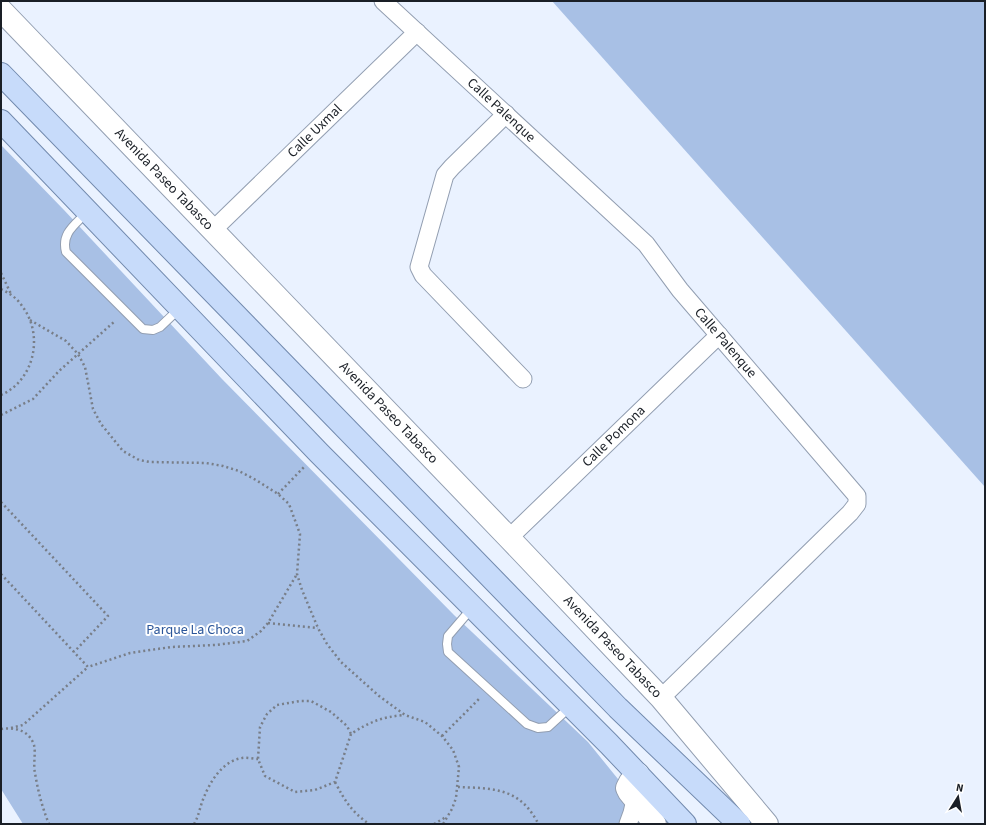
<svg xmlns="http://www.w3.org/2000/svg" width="986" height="825" viewBox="0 0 986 825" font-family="'Source Sans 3',sans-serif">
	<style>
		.green { fill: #a8c0e5 }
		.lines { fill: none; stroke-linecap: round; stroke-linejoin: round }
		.lane-casing { stroke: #929eb1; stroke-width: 10 }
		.street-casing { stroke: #929eb1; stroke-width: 19 }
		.secondary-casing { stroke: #929eb1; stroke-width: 24 }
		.primary-casing { stroke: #728aae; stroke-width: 24 }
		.path { stroke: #787e88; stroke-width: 2.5; stroke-dasharray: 2 3; stroke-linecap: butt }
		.lane { stroke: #fff; stroke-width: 8 }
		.street { stroke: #fff; stroke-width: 17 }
		.secondary { stroke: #fff; stroke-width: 22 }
		.primary { stroke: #c7dbfa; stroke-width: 22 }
		.labels { text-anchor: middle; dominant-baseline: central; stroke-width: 4; stroke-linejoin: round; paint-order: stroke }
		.street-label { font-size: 14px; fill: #1a1f26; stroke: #fff }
		.park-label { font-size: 14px; fill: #2a5599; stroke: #fff }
	</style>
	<rect width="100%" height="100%" fill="#eaf2ff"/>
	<!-- green -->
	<g class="green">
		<path d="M552,1H985V487Z"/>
		<path d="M1,145L64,210L222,379L454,615L588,742L635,800L627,824H23L1,789Z"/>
	</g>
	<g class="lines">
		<defs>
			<g id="lane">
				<path d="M87,212C75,225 61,233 66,252L143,329L153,330L160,327L180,308"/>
				<path d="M472,608L448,636L447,644L448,652L527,724L538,728L548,727L571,706"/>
			</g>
			<g id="street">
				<path id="s1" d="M383,1L646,244L680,290L857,496V504L850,513L661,698"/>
				<path d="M506,114L452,167L445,175L419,267L423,275L523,379"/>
				<path id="s2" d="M213,230L417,32"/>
				<path id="s3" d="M509,538L719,335"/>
				<path d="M628,824L632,813L635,800"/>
			</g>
			<g id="secondary">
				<path id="s4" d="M1,10L509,538L661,698L767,824"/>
				<path d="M638,774L630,782L627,788L629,792L655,824"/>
			</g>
			<g id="primary">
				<path d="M1,74L618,708L739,824"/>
				<path d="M1,121L319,453L609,744L685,824"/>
			</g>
		</defs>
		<!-- lane casing -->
		<use href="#lane" class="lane-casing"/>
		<!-- street casing -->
		<use href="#street" class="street-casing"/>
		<!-- secondary casing -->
		<use href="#secondary" class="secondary-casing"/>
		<!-- primary casing -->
		<use href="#primary" class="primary-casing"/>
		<!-- path -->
		<g class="path">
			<path d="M1,273L11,294"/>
			<path d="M1,289C9,293 17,298 22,306C44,334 35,380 1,395"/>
			<path d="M30,320L66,341L78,354L85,367L93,409L101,424L123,451L139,460L150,462L206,463L223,466L239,471L256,480L278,494L289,504L300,534L297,574L302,590L318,628L327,644L341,662L379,696L405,715L425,722L442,736L453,750L459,767L456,798L452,809L443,824"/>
			<path d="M1,415L33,399L59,371L115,321"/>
			<path d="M278,494L304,467"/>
			<path d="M1,502L108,616L74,652"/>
			<path d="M1,574L88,667L130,653L171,647L215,645L247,641L261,631L268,623L297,574"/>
			<path d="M268,623L318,628"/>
			<path d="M11,728L23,725L88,667"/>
			<path d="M1,729C15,727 29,730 34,745C36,753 33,764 35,773C38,791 42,807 49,824"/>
			<path d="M351,734L335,782L315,790L295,792L265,776L258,759L260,727L267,714L277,705L300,701H311L331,712L347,726L351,734C369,722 382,717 404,715"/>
			<path d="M442,736L479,699"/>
			<path d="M335,782C345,801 351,811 369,824"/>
			<path d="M458,787C479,788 506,787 523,803C529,808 534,816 538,823L537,824"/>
			<path d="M194,824C199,816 200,806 204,797C211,780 223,761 242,758C247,757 253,759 258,759"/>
			<path d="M434,824L446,817"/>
		</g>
		<!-- lane -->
		<use href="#lane" class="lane"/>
		<!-- street -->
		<use href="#street" class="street"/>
		<!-- secondary -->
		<use href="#secondary" class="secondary"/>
		<!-- primary -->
		<use href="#primary" class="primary"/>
	</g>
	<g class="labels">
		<!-- street labels -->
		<g class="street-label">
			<text stroke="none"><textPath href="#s1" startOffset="161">Calle Palenque</textPath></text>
			<text stroke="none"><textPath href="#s2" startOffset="142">Calle Uxmal</textPath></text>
			<text stroke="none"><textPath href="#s4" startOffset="235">Avenida Paseo Tabasco</textPath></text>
			<text stroke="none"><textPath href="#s1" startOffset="485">Calle Palenque</textPath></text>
			<text stroke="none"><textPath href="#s4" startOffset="559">Avenida Paseo Tabasco</textPath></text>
			<text stroke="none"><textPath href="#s3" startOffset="146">Calle Pomona</textPath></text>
			<text stroke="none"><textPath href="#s4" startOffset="883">Avenida Paseo Tabasco</textPath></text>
		</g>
		<!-- park labels -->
		<g class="park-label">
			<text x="195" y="630">Parque La Choca</text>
		</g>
	</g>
	<!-- border -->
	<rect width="986" height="825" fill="none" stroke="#1a1f26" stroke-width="4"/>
	<!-- north arrow -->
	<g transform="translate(958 797) rotate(11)" stroke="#ffffff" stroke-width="3" paint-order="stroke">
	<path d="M0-3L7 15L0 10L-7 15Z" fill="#1a1f26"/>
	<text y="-6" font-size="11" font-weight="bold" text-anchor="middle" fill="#1a1f26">N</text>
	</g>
</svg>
